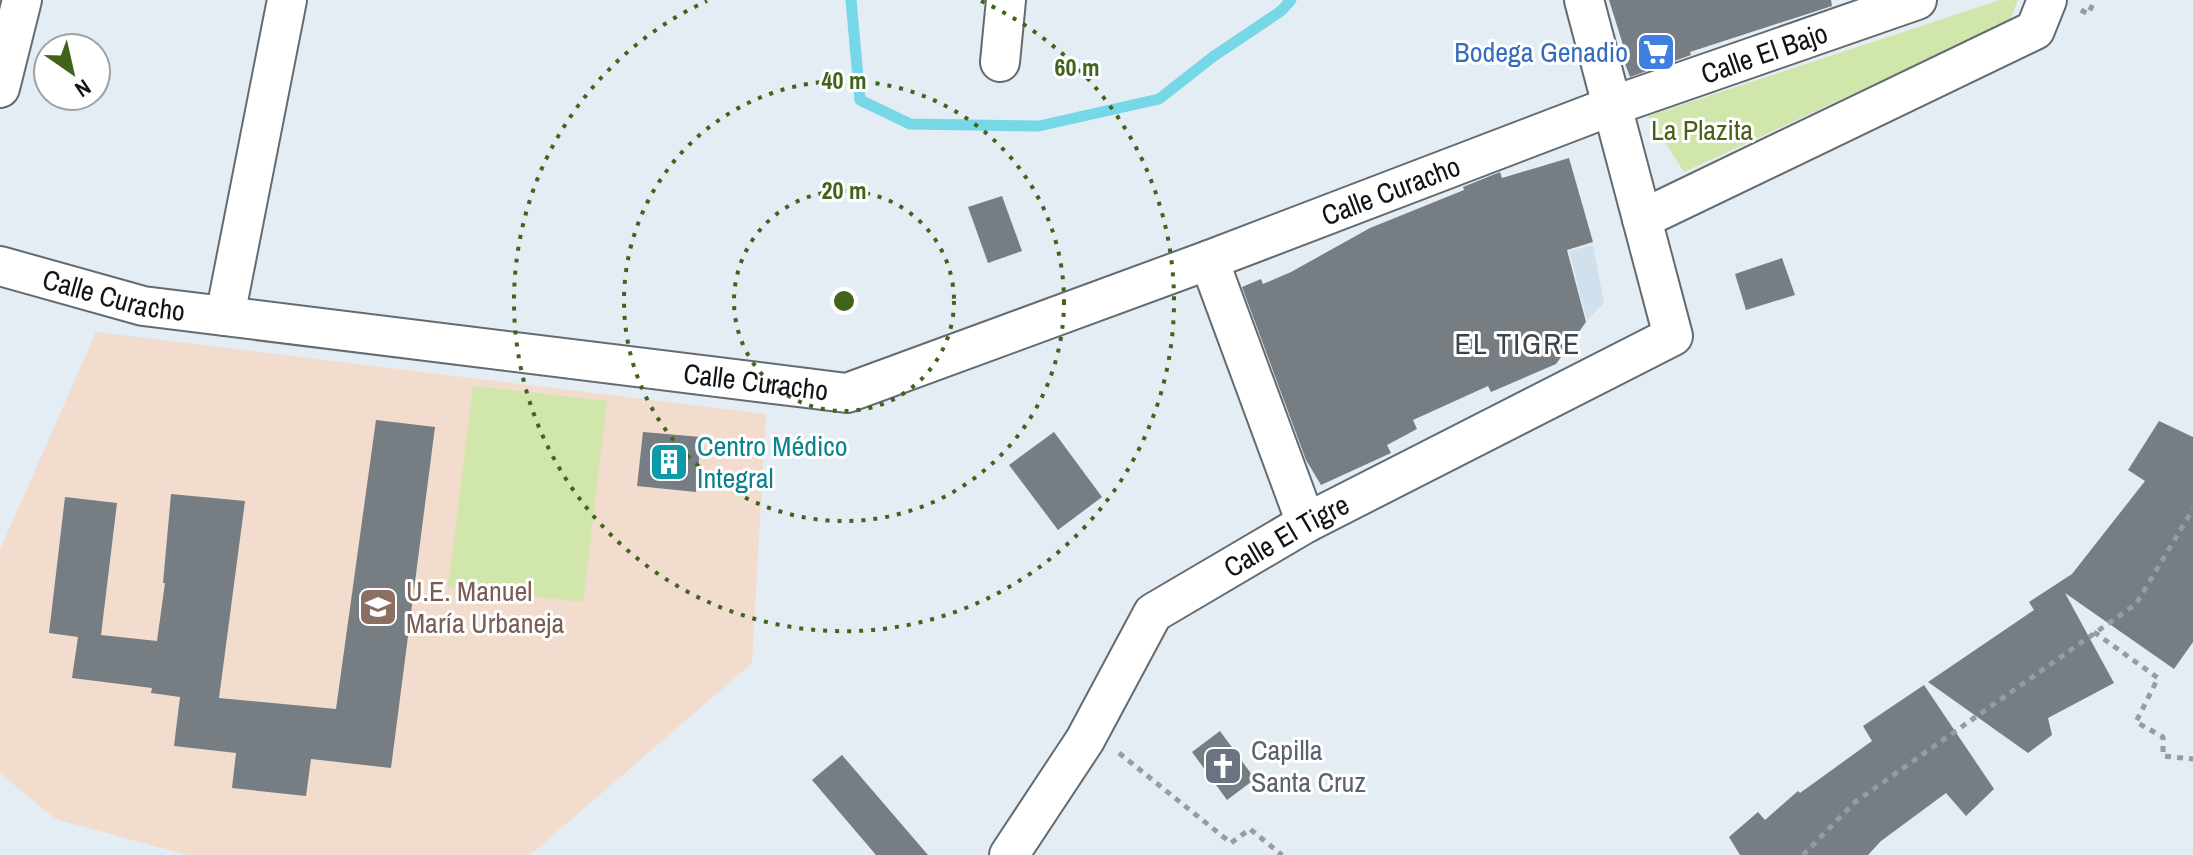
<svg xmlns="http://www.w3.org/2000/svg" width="2193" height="855" viewBox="0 0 2193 855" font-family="'Archivo Narrow',sans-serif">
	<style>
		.built { fill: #d1e0ed }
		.education { fill: #f2dcce }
		.green { fill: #d0e6ab }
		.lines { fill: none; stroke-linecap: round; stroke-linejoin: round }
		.stream { stroke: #76d7e7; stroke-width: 11 }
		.building { fill: #767e84 }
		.minor-casing { stroke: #636b71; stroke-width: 42 }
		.path { stroke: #969ca3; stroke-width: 5; stroke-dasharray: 6 6; stroke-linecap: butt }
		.minor { stroke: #fff; stroke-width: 38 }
		.ring { fill: none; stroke: #41641c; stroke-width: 4; stroke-dasharray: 4 8 }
		.labels { text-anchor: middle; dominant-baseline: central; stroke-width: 6; stroke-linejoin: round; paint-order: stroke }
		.shop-label { font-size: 28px; fill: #366cbe; stroke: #fff; text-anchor: end }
		.street-label { font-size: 28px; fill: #111417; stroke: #fff }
		.park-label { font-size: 28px; fill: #4b5f17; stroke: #fff }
		.culture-label { font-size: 28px; fill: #0d838f; stroke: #fff; text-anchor: start }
		.education-label { font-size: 28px; fill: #785e54; stroke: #fff; text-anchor: start }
		.worship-label { font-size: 28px; fill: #5b616d; stroke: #fff; text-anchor: start }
		.neighbourhood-label { font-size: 30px; letter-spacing: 2px; fill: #3d444a; stroke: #fff }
		.centre { fill: #41641c; stroke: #fff; stroke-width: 4 }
		.ring-label { font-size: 24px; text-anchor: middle; font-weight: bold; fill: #41641c; stroke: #fff; stroke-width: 6; stroke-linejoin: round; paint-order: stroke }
	</style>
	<rect width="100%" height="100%" fill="#e4ecf4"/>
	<!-- built -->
	<path class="built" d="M1593,245L1604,303L1587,320L1569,251Z"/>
	<!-- education -->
	<path class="education" d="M96,332L766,414L752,663L530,855H187L55,819L0,773V550Z"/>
	<!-- green -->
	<g class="green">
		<path d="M2000,0H2018L2009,22L1684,172L1648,116Z"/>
		<path d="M473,386L607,401L583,602L448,587Z"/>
	</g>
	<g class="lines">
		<!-- stream -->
		<path class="stream" d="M851,0L860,100L910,124L1039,126L1159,99L1214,56L1281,11L1291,0"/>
	</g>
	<!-- building -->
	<g class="building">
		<path d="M1609,0H1831L1832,6L1690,52L1691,55L1630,77L1619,47L1623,45Z"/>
		<path d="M1569,158L1593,242L1567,250L1586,322L1556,364L1491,392L1488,386L1413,420L1417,429L1387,445L1391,453L1321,485L1306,460L1242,287L1261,279L1263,284L1291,272L1370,228L1464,190L1463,187L1500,172L1502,178Z"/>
		<path d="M1002,196L1022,251L988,263L968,207Z"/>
		<path d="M1782,258L1795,295L1746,310L1735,274Z"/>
		<path d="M376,420L435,427L391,768L311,759L306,796L232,788L236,753L174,746L180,697L151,693L152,688L72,678L78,637L49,633L65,497L117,503L101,635L157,641L165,583H163L171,494L245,501L219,698L336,709Z"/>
		<path d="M2159,421L2193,437V642L2174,669L2065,593L2114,683L2048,718L2052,735L2028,753L1928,682L2034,610L2029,602L2072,574L2145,481L2128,470Z"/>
		<path d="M643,432L701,437L696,492L637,486Z"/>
		<path d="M1054,432L1102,497L1058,530L1009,465Z"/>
		<path d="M1924,685L1994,789L1966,816L1946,793L1881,841L1868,855H1740L1729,837L1758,812L1765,820L1798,791L1800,793L1872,741L1863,726Z"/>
		<path d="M1220,731L1255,779L1227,800L1192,752Z"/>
		<path d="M842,755L928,855H876L812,780Z"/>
	</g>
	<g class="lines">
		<defs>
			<g id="minor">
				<path d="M1000,62L1006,0"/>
				<path d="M0,88L22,0"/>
				<path d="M1642,219L2035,30L2047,0"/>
				<path d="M1209,260L1306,523"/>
				<path id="s1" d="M0,266L143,306L847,393L1209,260L1612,106L1917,0"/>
				<path d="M225,316L287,0"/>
				<path id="s2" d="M1009,855L1085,740L1153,613L1306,523L1673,336L1584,0"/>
			</g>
		</defs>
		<!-- minor casing -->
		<use href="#minor" class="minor-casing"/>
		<!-- path -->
		<g class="path">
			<path d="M2081,10L2088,14L2095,0"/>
			<path d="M2094,632L2158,678L2136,722L2163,737V756L2193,759"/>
			<path d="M1119,753L1231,843L1250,829L1282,855"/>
			<path d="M1803,855L1855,802L2136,604L2193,509"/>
		</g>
		<!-- minor -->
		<use href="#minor" class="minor"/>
	</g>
	<!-- distance rings -->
	<g class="ring">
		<circle cx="844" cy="301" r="110"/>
		<circle cx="844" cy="301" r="220"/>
		<path d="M981 1A330 330 0 1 1 707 1"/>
	</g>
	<!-- icons -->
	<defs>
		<symbol id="supermarket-square" viewBox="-11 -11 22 22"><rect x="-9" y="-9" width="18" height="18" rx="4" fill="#3f7fe0" stroke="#fff"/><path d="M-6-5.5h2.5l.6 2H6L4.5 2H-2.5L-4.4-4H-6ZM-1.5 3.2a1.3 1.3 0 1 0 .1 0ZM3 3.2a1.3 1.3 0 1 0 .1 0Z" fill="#fff"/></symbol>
		<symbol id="building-square" viewBox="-11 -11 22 22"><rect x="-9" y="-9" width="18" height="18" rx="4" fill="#0f9aa8" stroke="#fff"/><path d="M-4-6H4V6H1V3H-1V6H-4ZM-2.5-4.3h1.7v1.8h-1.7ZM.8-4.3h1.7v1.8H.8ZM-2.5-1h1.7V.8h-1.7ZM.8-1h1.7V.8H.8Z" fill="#fff"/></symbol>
		<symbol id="school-square" viewBox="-11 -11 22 22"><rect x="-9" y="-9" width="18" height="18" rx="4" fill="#8d6e63" stroke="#fff"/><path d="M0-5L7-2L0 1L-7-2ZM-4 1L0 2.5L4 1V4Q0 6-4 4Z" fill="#fff"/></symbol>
		<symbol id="church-square" viewBox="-11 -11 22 22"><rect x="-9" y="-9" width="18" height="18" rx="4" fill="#6b7280" stroke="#fff"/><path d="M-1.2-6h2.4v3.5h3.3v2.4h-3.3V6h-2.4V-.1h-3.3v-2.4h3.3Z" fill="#fff"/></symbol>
	</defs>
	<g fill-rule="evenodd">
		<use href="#supermarket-square" x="1634" y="30" width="44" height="44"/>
		<use href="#building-square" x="647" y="440" width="44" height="44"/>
		<use href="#school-square" x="356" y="585" width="44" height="44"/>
		<use href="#church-square" x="1201" y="744" width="44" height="44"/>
	</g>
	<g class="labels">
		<!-- shop labels -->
		<g class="shop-label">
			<text x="1628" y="52">Bodega Genadio</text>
		</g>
		<!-- street labels -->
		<g class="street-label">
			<text stroke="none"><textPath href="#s1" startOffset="1836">Calle El Bajo</textPath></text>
			<text stroke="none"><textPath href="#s1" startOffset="1438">Calle Curacho</textPath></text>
			<text stroke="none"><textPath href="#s1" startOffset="118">Calle Curacho</textPath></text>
			<text stroke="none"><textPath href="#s1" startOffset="766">Calle Curacho</textPath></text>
			<text stroke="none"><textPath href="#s2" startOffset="436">Calle El Tigre</textPath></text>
		</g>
		<!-- park labels -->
		<g class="park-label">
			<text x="1702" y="130">La Plazita</text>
		</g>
		<!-- culture labels -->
		<g class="culture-label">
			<text x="697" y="446">Centro Médico<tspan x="697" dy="32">Integral</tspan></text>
		</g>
		<!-- education labels -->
		<g class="education-label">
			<text x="406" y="591">U.E. Manuel<tspan x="406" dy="32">María Urbaneja</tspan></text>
		</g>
		<!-- worship labels -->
		<g class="worship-label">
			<text x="1251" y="750">Capilla<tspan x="1251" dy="32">Santa Cruz</tspan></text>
		</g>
		<!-- neighbourhood labels -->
		<g class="neighbourhood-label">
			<text x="1518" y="343">EL TIGRE</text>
		</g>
	</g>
	<circle cx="844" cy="301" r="12" class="centre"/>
	<g class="ring-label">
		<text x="1077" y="76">60 m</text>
		<text x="844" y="89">40 m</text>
		<text x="844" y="199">20 m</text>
	</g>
	<!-- north arrow -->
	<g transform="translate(72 72) rotate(146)"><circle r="38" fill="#ffffff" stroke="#a0a1a2" stroke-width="2"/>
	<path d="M0-6L14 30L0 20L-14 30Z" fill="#41641c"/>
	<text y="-12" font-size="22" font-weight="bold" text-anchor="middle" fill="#111417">N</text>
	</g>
</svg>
